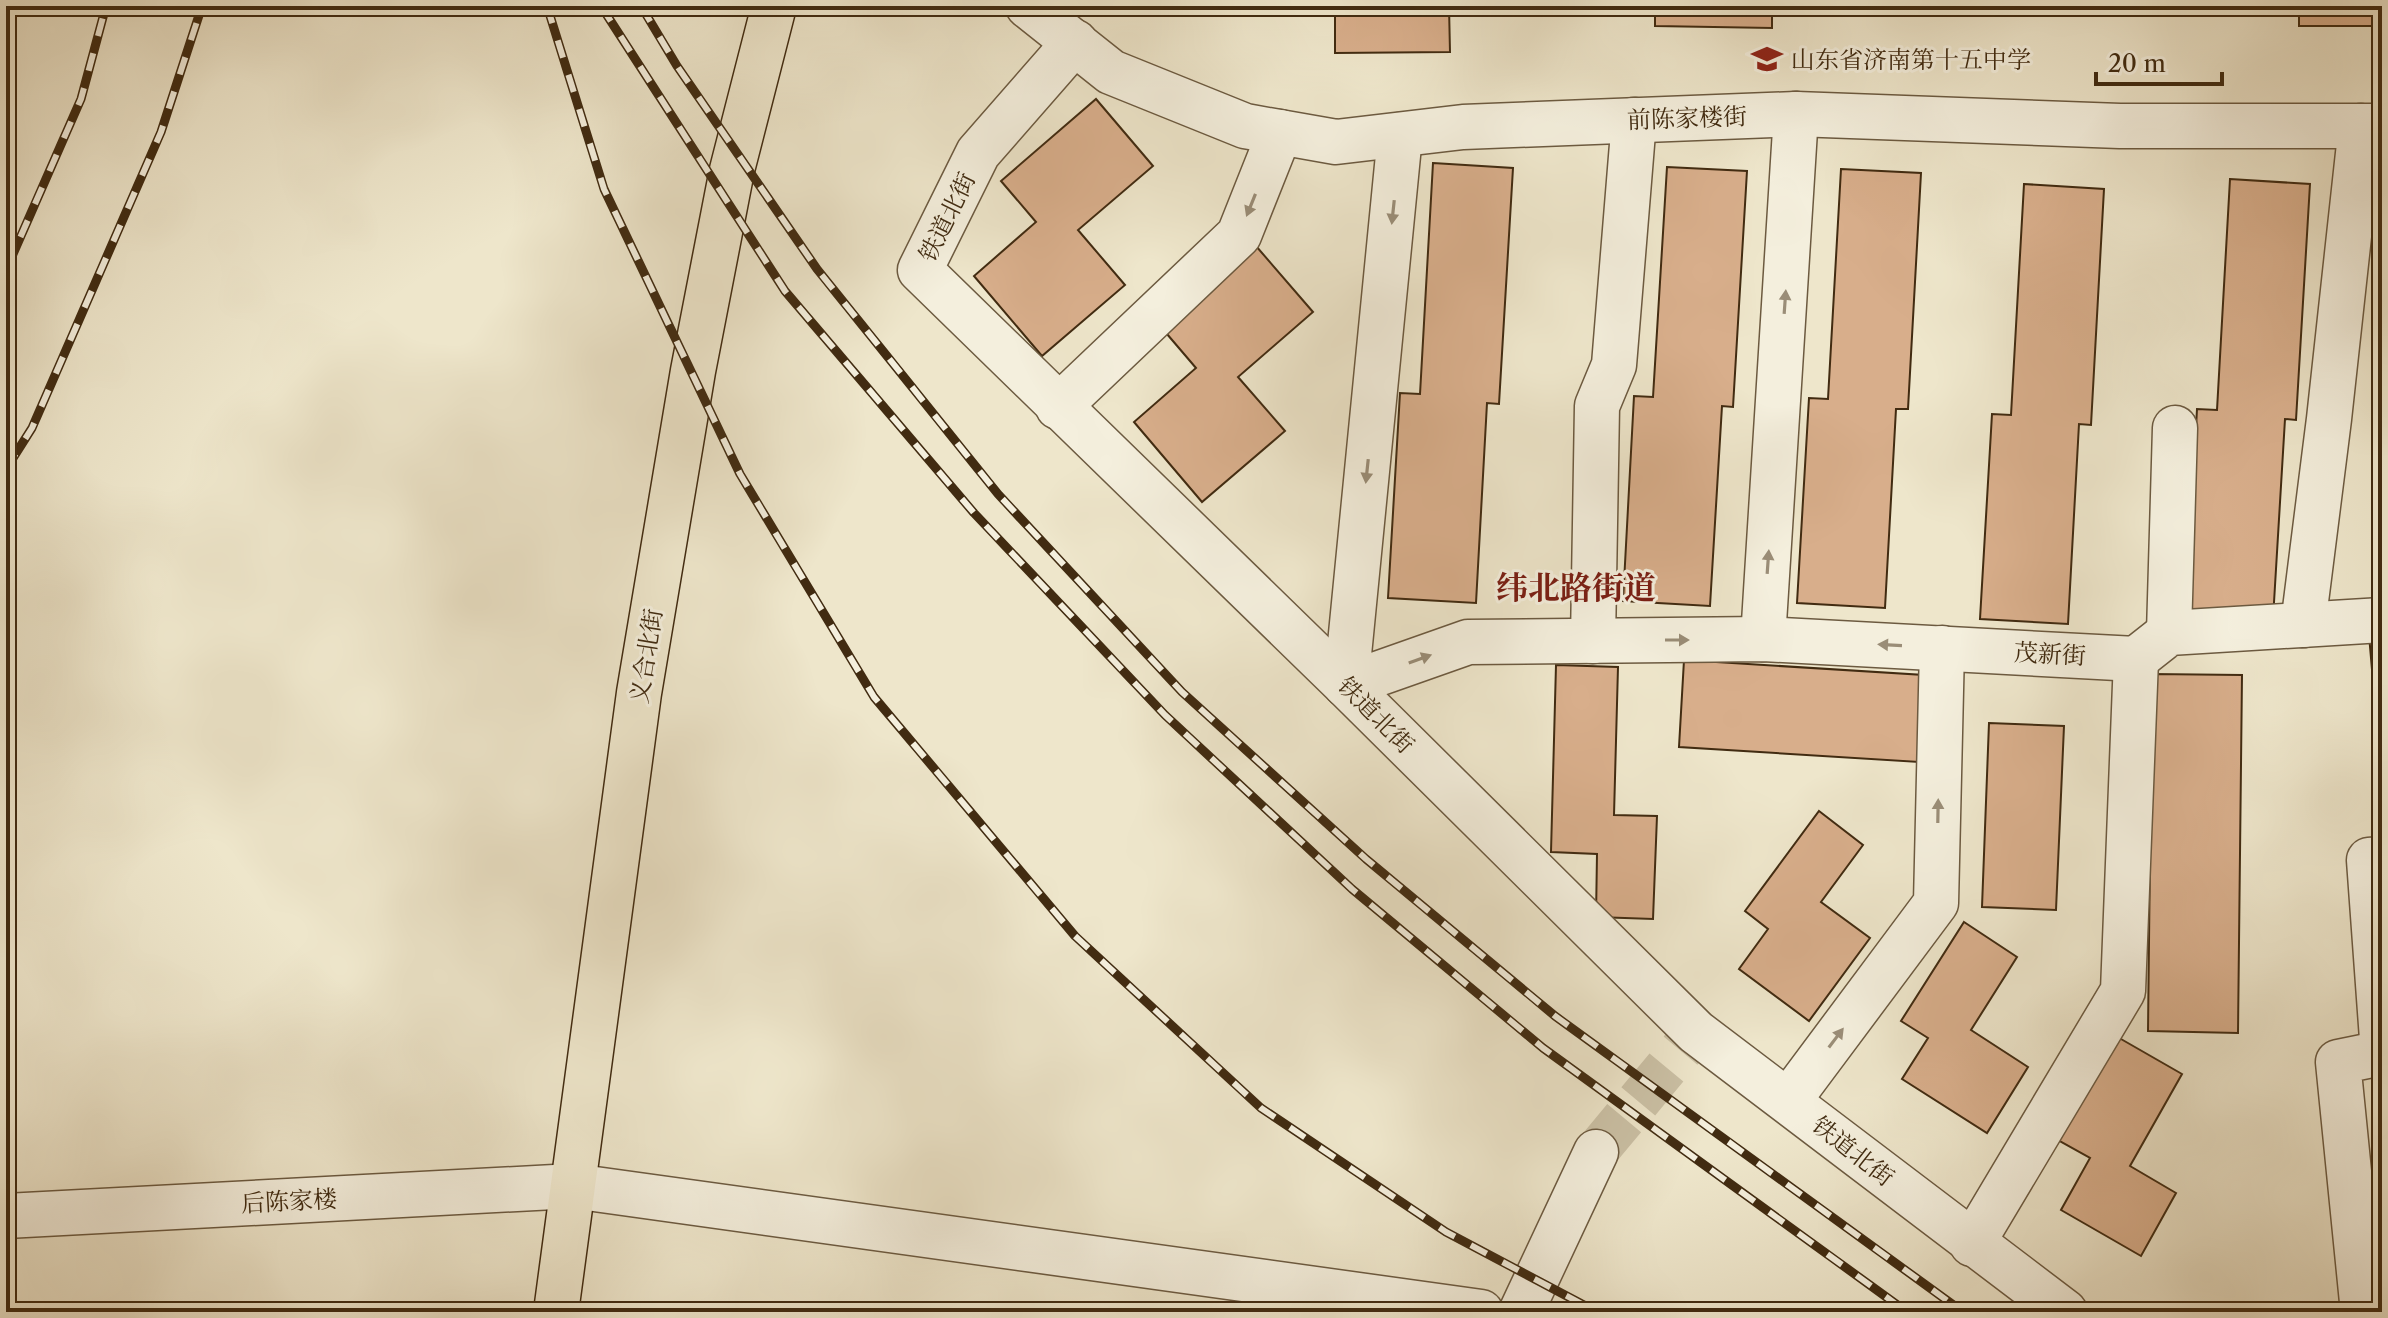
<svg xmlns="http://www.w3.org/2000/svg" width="2388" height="1318" viewBox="0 0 2388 1318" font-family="'Libre Caslon Text','Noto Serif SC',serif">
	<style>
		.building { fill: #d8ae8b; stroke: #412b11; stroke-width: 2 }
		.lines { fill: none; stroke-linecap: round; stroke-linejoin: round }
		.minor-tunnel { stroke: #cbc1a6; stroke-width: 44; stroke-dasharray: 44 22; stroke-linecap: butt }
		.minor-casing { stroke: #6c5a40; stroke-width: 47 }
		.major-casing { stroke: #412b11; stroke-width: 47 }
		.minor { stroke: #f4efdd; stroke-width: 44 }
		.major { stroke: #eee6cb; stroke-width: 44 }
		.rail-casing { stroke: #412b11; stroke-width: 9 }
		.rail { stroke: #f4efdd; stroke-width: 6; stroke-dasharray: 18; stroke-linecap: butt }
		.oneway { fill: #9a8d77 }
		.labels { text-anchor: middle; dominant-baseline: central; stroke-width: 6; stroke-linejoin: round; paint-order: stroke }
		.poi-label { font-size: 24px; fill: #412b11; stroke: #f4efdd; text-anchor: start }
		.street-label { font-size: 24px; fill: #412b11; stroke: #f4efdd }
		.district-label { font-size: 32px; font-weight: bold; fill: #7a1f14; stroke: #f4efdd }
	</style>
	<rect width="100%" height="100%" fill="#eee6cb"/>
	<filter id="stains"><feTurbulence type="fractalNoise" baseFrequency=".0025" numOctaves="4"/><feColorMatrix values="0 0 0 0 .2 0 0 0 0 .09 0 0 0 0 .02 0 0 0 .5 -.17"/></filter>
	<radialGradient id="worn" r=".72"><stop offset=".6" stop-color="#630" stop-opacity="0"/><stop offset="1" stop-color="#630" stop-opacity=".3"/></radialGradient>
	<!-- building -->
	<g class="building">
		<path d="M1335,6H1449L1450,52L1335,53Z"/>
		<path d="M1655,6H1772V28L1655,26Z"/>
		<rect x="2299" y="6" width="75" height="20"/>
		<path d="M1096,99L1153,166L1078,230L1125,285L1042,356L974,276L1036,222L1001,181Z"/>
		<path d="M1433,163L1513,168L1499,404L1487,403L1476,603L1388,598L1400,393L1420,394Z"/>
		<path d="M1667,167L1747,171L1733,407L1722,406L1710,606L1623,601L1634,396L1653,397Z"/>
		<path d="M1841,169L1921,173L1908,409H1896L1885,608L1797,603L1809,398L1828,399Z"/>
		<path d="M2230,179L2310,184L2296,420L2285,419L2273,619L2186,614L2197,409L2217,410Z"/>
		<path d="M2024,184L2104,189L2091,425L2079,424L2068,624L1980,619L1992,414L2011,415Z"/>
		<path d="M1256,246L1313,312L1238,377L1285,431L1202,502L1134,422L1196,368L1161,327Z"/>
		<path d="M2382,634V785L2369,635Z"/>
		<path d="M1684,660L1924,675L1919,762L1679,747Z"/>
		<path d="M1556,665L1618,667L1614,815L1657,816L1653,919L1596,917L1597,854L1551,852Z"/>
		<path d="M2152,674L2242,675L2238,1033L2148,1031Z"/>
		<path d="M1989,723L2064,726L2056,910L1982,907Z"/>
		<path d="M1819,811L1863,845L1821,902L1870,938L1809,1021L1739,969L1768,929L1745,911Z"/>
		<path d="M1964,922L2017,957L1971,1030L2028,1067L1987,1133L1902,1079L1928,1038L1901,1021Z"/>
		<path d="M2107,1031L2182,1074L2130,1166L2176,1193L2141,1256L2061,1210L2090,1158L2049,1135Z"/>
	</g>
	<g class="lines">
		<!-- minor-tunnel -->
		<path class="minor-tunnel" d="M1596,1152L1696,1032"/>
		<defs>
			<g id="minor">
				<path d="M1028,6L1111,72L1245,126L1336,142L1463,127L1796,114L2120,126H2382"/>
				<path d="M1075,42L978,153L920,270L1346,685L1696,1032L2065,1312"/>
				<path d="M1400,135L1346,685L1468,642L1763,639L2136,659"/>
				<path d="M1058,407L1239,235L1280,132"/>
				<path d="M2303,625L2329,419L2361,126"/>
				<path d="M2169,633L2175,428"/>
				<path d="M1763,639L1796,114"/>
				<path d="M1593,641L1597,406L1614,365L1634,120"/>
				<path d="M2136,659L2169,633L2382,620"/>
				<path d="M2382,859L2369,860L2382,1039"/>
				<path d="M1789,1100L1936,903L1942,648"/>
				<path d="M6,1216L573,1186L1481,1312"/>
				<path d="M1972,1244L2123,991L2136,659"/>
				<path d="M1521,1312L1596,1152"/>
				<path d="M2363,1312L2338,1062L2382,1053"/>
			</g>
			<path id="major" d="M556,1312L639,693L693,371L732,170L774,6"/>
		</defs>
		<!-- minor casing -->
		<use href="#minor" class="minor-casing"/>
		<!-- major casing -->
		<use href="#major" class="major-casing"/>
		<!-- minor -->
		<use href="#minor" class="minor"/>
		<!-- major -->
		<use href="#major" class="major"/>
		<defs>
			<g id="rail">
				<path d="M547,6L604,189L740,474L874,697L1075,936L1261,1108L1446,1232L1597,1312"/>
				<path d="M601,6L785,291L974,513L1165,715L1352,889L1543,1048L1907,1312"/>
				<path d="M641,6L677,66L817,269L998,494L1182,692L1366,859L1555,1016L1963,1312"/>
				<path d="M6,270L81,99L106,6"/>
				<path d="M6,469L32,428L161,132L202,6"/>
			</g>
		</defs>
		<!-- rail casing -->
		<use href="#rail" class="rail-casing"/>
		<!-- rail -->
		<use href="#rail" class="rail"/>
	</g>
	<!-- one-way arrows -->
	<defs><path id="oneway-solid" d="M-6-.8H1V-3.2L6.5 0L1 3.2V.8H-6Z" transform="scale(2)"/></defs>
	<g class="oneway">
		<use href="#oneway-solid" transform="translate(1251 205) rotate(112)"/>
		<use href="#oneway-solid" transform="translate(1393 212) rotate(96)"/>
		<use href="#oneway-solid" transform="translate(1785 302) rotate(-86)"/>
		<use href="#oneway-solid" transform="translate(1367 471) rotate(96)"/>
		<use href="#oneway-solid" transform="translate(1768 562) rotate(-86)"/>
		<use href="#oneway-solid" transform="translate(1677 640)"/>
		<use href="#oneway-solid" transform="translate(1890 645) rotate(-177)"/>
		<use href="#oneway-solid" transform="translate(1420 659) rotate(-20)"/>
		<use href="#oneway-solid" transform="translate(1938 811) rotate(-89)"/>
		<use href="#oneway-solid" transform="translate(1836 1038) rotate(-53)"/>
	</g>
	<!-- icons -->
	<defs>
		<symbol id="school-bare" viewBox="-9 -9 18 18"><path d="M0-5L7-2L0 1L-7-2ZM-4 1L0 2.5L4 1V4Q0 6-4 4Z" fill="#8f2418" stroke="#f4efdd" stroke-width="2.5" paint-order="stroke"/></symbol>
	</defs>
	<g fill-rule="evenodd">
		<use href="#school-bare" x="1745" y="37" width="44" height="44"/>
	</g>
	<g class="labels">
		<!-- poi labels -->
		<g class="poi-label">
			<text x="1791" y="59">山东省济南第十五中学</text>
		</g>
		<!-- street labels -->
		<g class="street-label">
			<text transform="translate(1687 118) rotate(-2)">前陈家楼街</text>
			<text transform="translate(947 217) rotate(-64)">铁道北街</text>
			<text transform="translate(2050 654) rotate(3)">茂新街</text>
			<text transform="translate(646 656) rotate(-81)">义合北街</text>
			<text transform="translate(1376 715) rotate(45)">铁道北街</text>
			<text transform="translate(1853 1151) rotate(38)">铁道北街</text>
			<text transform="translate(289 1201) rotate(-3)">后陈家楼</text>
		</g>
		<!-- district labels -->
		<g class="district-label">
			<text x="1576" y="587">纬北路街道</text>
		</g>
	</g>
	<!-- margin -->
	<rect width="2388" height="1318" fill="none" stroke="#eee6cb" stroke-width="32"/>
	<rect x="8" y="8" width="2372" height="1302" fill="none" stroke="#412b11" stroke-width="4"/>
	<rect x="16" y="16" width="2356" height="1286" fill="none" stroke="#412b11" stroke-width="2"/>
	<!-- scale -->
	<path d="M2096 72v12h126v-12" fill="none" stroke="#412b11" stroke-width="4"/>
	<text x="2108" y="72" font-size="24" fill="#412b11" stroke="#f4efdd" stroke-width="6" paint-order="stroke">20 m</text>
	<rect width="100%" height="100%" filter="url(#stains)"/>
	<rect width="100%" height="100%" fill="url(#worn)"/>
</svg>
